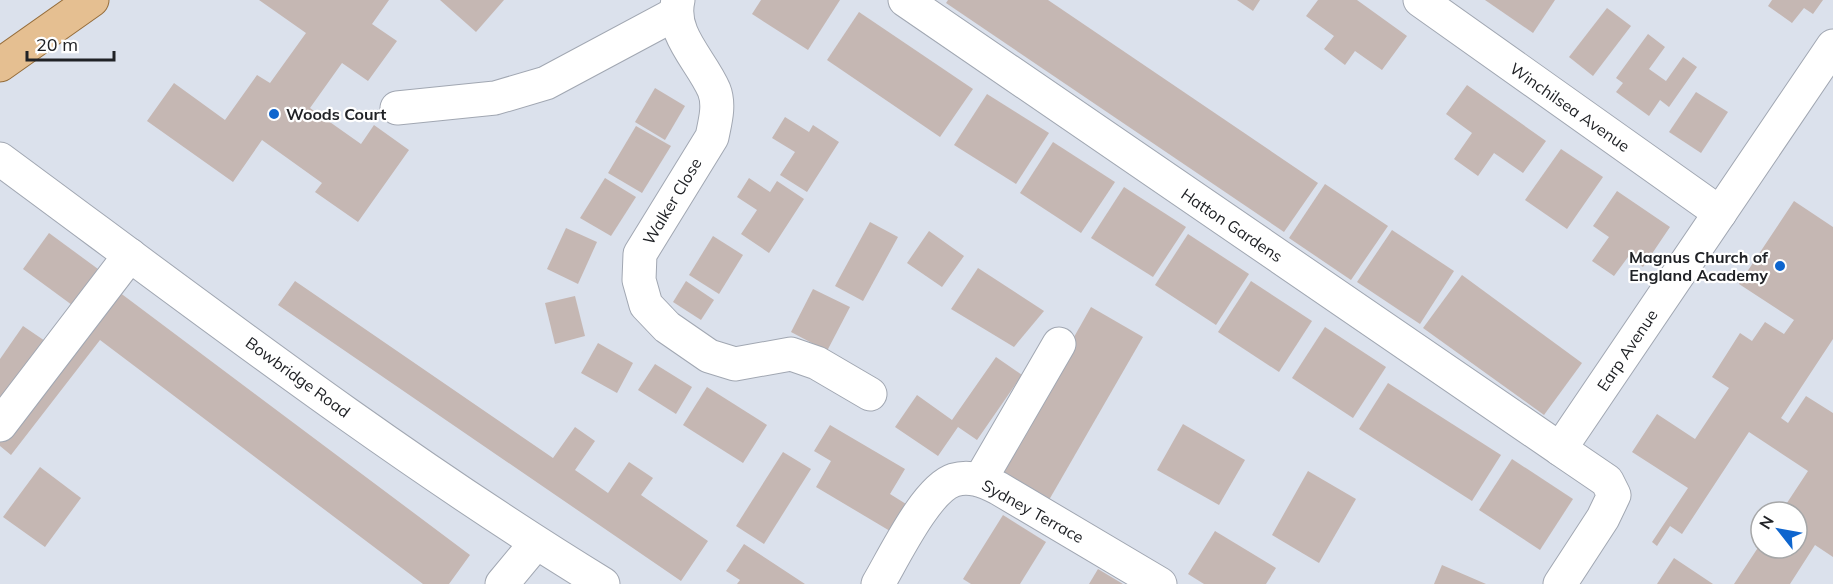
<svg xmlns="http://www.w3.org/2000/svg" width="1833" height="584" viewBox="0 0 1833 584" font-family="Mulish,sans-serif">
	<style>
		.building { fill: #c5b7b3 }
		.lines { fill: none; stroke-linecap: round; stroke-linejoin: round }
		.minor-casing { stroke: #a1a7b2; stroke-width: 35 }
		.major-casing { stroke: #956d3b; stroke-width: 35 }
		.minor { stroke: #fff; stroke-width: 33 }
		.major { stroke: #e5bf91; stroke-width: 33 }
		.poi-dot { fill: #0e65ce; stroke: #fff; stroke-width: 2 }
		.labels { text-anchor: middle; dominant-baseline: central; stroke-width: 4.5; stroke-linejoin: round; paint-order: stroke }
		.street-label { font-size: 16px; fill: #202226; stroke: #fff }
		.poi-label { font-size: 16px; font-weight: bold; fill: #202226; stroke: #fff; text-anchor: start }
	</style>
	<rect width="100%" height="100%" fill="#dbe1ec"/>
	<!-- building -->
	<g class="building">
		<path d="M259,0H389L372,24L397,41L368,81L342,63L310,108L361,144L374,125L409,150L358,222L315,192L322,183L262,140L233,182L147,121L174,83L225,120L257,75L270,83L306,33Z"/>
		<path d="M440,0H504L476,32Z"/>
		<path d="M761,0H840L808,50L752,14Z"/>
		<path d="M948,0H1048L1318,183L1284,232L946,3Z"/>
		<path d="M1237,0H1260L1253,11Z"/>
		<path d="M1318,0H1357L1407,36L1382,70L1355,51L1345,65L1324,49L1334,36L1306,16Z"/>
		<path d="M1485,0H1555L1533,33Z"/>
		<path d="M1772,0H1823L1813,14L1804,8L1792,23L1768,6Z"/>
		<path d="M1607,8L1631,26L1593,76L1569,57Z"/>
		<path d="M859,12L973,89L940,137L827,60Z"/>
		<path d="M1648,34L1665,47L1649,69L1666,81L1683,57L1697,67L1669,107L1660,100L1649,116L1616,92L1623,83L1616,78Z"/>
		<path d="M1467,85L1546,141L1523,173L1494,153L1478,176L1454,159L1472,133L1446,114Z"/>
		<path d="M655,88L685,106L665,140L635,122Z"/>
		<path d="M1696,92L1728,112L1701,153L1669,132Z"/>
		<path d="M987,94L1049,133L1016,184L954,145Z"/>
		<path d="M785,117L809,132L813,125L839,142L807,192L780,175L795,152L772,138Z"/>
		<path d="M636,126L671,146L642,193L608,173Z"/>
		<path d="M1053,142L1115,182L1081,233L1020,193Z"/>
		<path d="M1561,149L1603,177L1567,229L1525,200Z"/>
		<path d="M605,178L636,197L611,236L580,218Z"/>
		<path d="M749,178L770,192L777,181L804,199L769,253L741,234L757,210L737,197Z"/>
		<path d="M1325,184L1388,226L1351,280L1289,238Z"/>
		<path d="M1124,187L1186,227L1153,277L1091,238Z"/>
		<path d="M1617,191L1670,227L1643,267L1628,257L1614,276L1592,261L1609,237L1593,226Z"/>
		<path d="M1794,201L1833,227V339L1781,418L1788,423L1806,396L1833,413V557L1815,545L1790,584H1734L1761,543V548H1797V512H1781L1808,471L1749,432L1682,534L1670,526L1657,546L1652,542L1688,488L1632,452L1657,414L1695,439L1729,388L1712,377L1740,333L1752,341L1765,322L1784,334L1794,320L1739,284Z"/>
		<path d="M870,222L898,237L863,301L835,286Z"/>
		<path d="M566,228L597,242L578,284L547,269Z"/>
		<path d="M1392,230L1454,271L1420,324L1357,282Z"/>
		<path d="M929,231L964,256L942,287L907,263Z"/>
		<path d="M49,233L98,269L72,305L23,269Z"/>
		<path d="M1188,234L1249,274L1216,325L1155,285Z"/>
		<path d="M713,236L743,255L719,294L689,275Z"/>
		<path d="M978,268L1044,311L1014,347L951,309Z"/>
		<path d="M1462,275L1582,363L1544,415L1423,328Z"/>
		<path d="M295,281L553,458L575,427L595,441L575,470L608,493L629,462L653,478L641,495L708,541L681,581L278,305Z"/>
		<path d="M686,281L714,300L701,320L673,302Z"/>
		<path d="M1251,281L1312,321L1279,372L1218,332Z"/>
		<path d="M111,286L470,555L449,584H423L100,340L11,455L0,446V431Z"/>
		<path d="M813,289L850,307L827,351L791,332Z"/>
		<path d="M575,296L585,336L555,344L545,303Z"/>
		<path d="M1091,307L1143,337L1049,500L998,471Z"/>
		<path d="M23,326L48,343L0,411V359Z"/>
		<path d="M1325,327L1386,367L1353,418L1292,378Z"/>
		<path d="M598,343L633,363L617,393L581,373Z"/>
		<path d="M996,357L1022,375L977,440L958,427L938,456L895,427L917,395L952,420Z"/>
		<path d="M655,364L692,387L676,414L638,390Z"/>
		<path d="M1388,383L1501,455L1472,501L1359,429Z"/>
		<path d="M707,387L767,425L743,463L683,425Z"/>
		<path d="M1183,424L1245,460L1219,505L1157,470Z"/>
		<path d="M830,425L905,469L890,494L906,504L890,531L816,487L831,461L814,451Z"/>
		<path d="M783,452L811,469L764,544L736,526Z"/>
		<path d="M1512,459L1573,499L1540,550L1479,510Z"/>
		<path d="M40,467L81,498L45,547L3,517Z"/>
		<path d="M1308,471L1356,499L1319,563L1272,535Z"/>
		<path d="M1003,515L1046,542L1020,584H971L963,579Z"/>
		<path d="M1215,531L1276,568L1266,584H1204L1188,574Z"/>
		<path d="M744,544L805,584H737L740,580L726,571Z"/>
		<path d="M1674,558L1713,584H1657Z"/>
		<path d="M1442,565L1486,584H1434Z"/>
		<path d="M1098,569L1123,584H1089Z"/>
	</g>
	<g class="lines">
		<defs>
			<g id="minor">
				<path d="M678,0C670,34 701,60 714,90C720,105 715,122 712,137L640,254L639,280L646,305L667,327L709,356L735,364L791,354L817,363L870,394"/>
				<path d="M905,0L1560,449"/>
				<path d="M1420,0L1720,213"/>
				<path d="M397,108L495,98L546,83L675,14"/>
				<path d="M0,159C198,305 394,456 603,584"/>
				<path d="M0,425L130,255"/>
				<path d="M980,480L1059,344"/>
				<path d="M502,584L536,543"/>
				<path d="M878,584C893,559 926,489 954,480C970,475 984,481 998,488L1160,584"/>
				<path d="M1560,584L1603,518L1614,495L1607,481L1560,449L1833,46"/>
			</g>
			<path id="major" d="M0,65L92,0"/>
		</defs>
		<!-- minor casing -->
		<use href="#minor" class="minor-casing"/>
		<!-- major casing -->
		<use href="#major" class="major-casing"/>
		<!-- minor -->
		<use href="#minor" class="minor"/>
		<!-- major -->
		<use href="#major" class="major"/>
	</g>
	<!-- markers -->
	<g class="poi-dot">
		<circle cx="274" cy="114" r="6"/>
		<circle cx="1780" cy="266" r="6"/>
	</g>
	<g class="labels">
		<!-- street labels -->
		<g class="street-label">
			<text transform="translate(1570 107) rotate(35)">Winchilsea Avenue</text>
			<text transform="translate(672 201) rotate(-59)">Walker Close</text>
			<text transform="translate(1232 225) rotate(34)">Hatton Gardens</text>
			<text transform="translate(1627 350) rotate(-56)">Earp Avenue</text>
			<text transform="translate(298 377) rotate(36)">Bowbridge Road</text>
			<text transform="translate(1033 511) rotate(29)">Sydney Terrace</text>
		</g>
		<!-- poi labels -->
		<g class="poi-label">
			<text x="286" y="114">Woods Court</text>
			<text x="1768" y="257" text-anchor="end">Magnus Church of<tspan x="1768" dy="18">England Academy</tspan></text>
		</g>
	</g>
	<!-- north arrow -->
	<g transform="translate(1779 530) rotate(301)"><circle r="28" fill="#ffffff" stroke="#a6a7a8" stroke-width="1.5"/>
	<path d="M0-4.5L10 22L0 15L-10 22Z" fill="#0e65ce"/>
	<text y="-9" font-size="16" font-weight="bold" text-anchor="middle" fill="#202226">N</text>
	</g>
	<!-- scale -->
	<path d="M27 51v9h87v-9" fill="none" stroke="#202226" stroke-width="3"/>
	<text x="36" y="51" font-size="18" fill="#202226" stroke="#ffffff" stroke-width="4.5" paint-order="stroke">20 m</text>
</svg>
